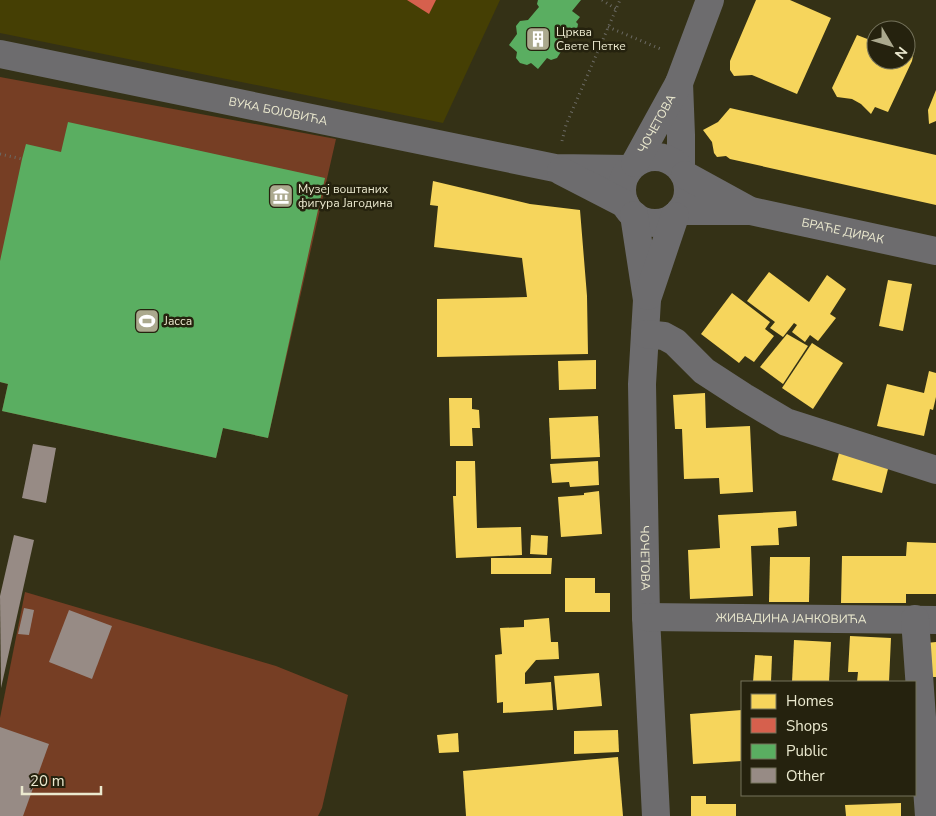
<svg xmlns="http://www.w3.org/2000/svg" width="936" height="816" viewBox="0 0 936 816" font-family="'Nunito Sans',sans-serif">
	<style>
		.built { fill: #453f04 }
		.green { fill: #763e24 }
		.homes { fill: #f6d55c }
		.shops { fill: #d6604d }
		.public { fill: #5aae61 }
		.building { fill: #978b85 }
		.lines { fill: none; stroke-linecap: round; stroke-linejoin: round }
		.path { stroke: #6b6a64; stroke-width: 3; stroke-dasharray: 1 4; stroke-linecap: butt }
		.minor { stroke: #6d6c6e; stroke-width: 28 }
		.labels { text-anchor: middle; dominant-baseline: central; stroke-width: 5; stroke-linejoin: round; paint-order: stroke }
		.poi-label { font-size: 12px; fill: #ebe9cf; stroke: #25220e; text-anchor: start }
		.street-label { font-size: 12px; fill: #ebe9cf; stroke: #25220e }
	</style>
	<rect width="100%" height="100%" fill="#343116"/>
	<!-- built -->
	<path class="built" d="M0,0H500L443,123L0,33Z"/>
	<!-- green -->
	<g class="green">
		<path d="M0,77L336,139L268,438L223,428L216,458L2,411L8,384L0,382Z"/>
		<path d="M25,592L276,666L348,695L322,808L318,816H0V718Z"/>
	</g>
	<!-- homes -->
	<g class="homes">
		<path d="M756,0H790L831,18L797,94L752,75L734,76L730,70V61Z"/>
		<path d="M857,35L870,40H876V60H906V53L914,51L912,61L888,112L875,107L871,114L861,104L852,99L837,97L832,88Z"/>
		<path d="M936,90V121L929,124L928,110Z"/>
		<path d="M730,108L936,155V205L730,159L726,156L717,157L714,153L712,142L703,130L718,122Z"/>
		<path d="M433,181L530,204L580,210L587,296L588,354L437,357V299L527,297L522,258L434,247L438,206L430,205Z"/>
		<path d="M769,272L809,302L827,275L846,289L830,314L836,318L818,341L810,335L805,342L792,332L797,325L794,323L783,337L770,328L775,322L747,301Z"/>
		<path d="M888,280L912,284L903,331L879,326Z"/>
		<path d="M732,293L770,322L765,329L774,336L754,362L745,356L739,363L701,334Z"/>
		<path d="M787,334L808,346L783,384L760,367Z"/>
		<path d="M812,343L843,363L813,409L782,388Z"/>
		<path d="M596,360V389L559,390L558,361Z"/>
		<path d="M929,371L936,373V397L933,410L930,409L924,436L877,426L887,384L924,393Z"/>
		<path d="M705,393L706,428L750,426L753,492L720,494L719,478L684,479L682,429H675L673,395Z"/>
		<path d="M449,398H472V409L479,410L480,428H472L473,446H450Z"/>
		<path d="M598,416L600,457L551,459L549,418Z"/>
		<path d="M839,453L889,465L882,493L832,480Z"/>
		<path d="M456,461H475L477,528L521,527L522,555L456,558L453,496H456Z"/>
		<path d="M598,461L599,485L570,487L569,482L552,483L550,464Z"/>
		<path d="M599,491L602,534L561,537L558,497L584,495V493Z"/>
		<path d="M796,511L797,526L778,528L779,545L751,546L753,596L690,599L688,550L720,548L718,515Z"/>
		<path d="M531,535L548,536L547,555L530,554Z"/>
		<path d="M907,542L936,543V594H906V603H841L842,556H906Z"/>
		<path d="M770,557H810L809,602H769Z"/>
		<path d="M491,558H552L551,574H491Z"/>
		<path d="M565,578H595V593H610V612H565Z"/>
		<path d="M549,618L551,642H558L559,659L536,660L525,673V684L551,682L553,710L503,713V702L497,703L495,655L502,654L500,628L524,627V620Z"/>
		<path d="M850,636L891,638L889,682H857L858,672H848Z"/>
		<path d="M794,640L831,642L829,682H792Z"/>
		<path d="M936,642V677H927L926,643Z"/>
		<path d="M755,655L772,656L771,682H753Z"/>
		<path d="M599,673L602,706L557,710L554,676Z"/>
		<path d="M742,710V761L693,764L690,714Z"/>
		<path d="M618,730L619,752L574,754V731Z"/>
		<path d="M458,733L459,752L439,753L437,735Z"/>
		<path d="M618,757L623,816H466L463,771Z"/>
		<path d="M691,796H706V804H736V816H691Z"/>
		<path d="M901,803V816H846L845,805Z"/>
	</g>
	<!-- shops -->
	<path class="shops" d="M407,0H436L429,14Z"/>
	<!-- public -->
	<g class="public">
		<path d="M538,0H581L572,11L580,17L576,22L578,24L577,30L572,32L569,31L559,43L562,50L557,58L551,60L547,58L538,69L531,63L527,65L520,63L516,58L517,52L509,45L517,34L516,26L520,21L528,20L539,7L537,4Z"/>
		<path d="M68,122L325,178L268,438L223,428L216,458L2,411L8,384L0,382V261L22,159L26,144L61,152Z"/>
	</g>
	<!-- building -->
	<g class="building">
		<path d="M33,444L56,448L46,503L22,498Z"/>
		<path d="M14,535L34,540L1,688L0,596Z"/>
		<path d="M24,608L34,610L29,635L18,634Z"/>
		<path d="M69,610L112,626L92,679L49,662Z"/>
		<path d="M0,727L49,744L23,816H0Z"/>
	</g>
	<g class="lines">
		<!-- path -->
		<g class="path">
			<path d="M602,0L616,9"/>
			<path d="M608,27L663,50"/>
			<path d="M562,141L566,125L620,0"/>
			<path d="M0,154L22,159"/>
		</g>
		<!-- minor -->
		<g class="minor">
			<path id="s1" d="M0,54L555,168L629,169"/>
			<path d="M679,83L681,135V169"/>
			<circle cx="655" cy="190" r="33"/>
			<path id="s2" d="M635,163L679,83L710,0"/>
			<path d="M561,171L625,204"/>
			<path d="M685,175L747,209"/>
			<path id="s3" d="M680,211H751L936,251"/>
			<path id="s4" d="M634,215L647,300L642,384L646,617L656,816"/>
			<path d="M648,296L675,216"/>
			<path d="M645,334L664,336L675,342L704,371L744,397L786,422L936,470"/>
			<path id="s5" d="M646,617L936,620"/>
			<path d="M915,619L929,816"/>
		</g>
	</g>
	<!-- icons -->
	<defs>
		<symbol id="building-square" viewBox="-11 -11 22 22"><rect x="-9" y="-9" width="18" height="18" rx="4" fill="#aba98e" stroke="#25220e"/><path d="M-4-6H4V6H1V3H-1V6H-4ZM-2.5-4.3h1.7v1.8h-1.7ZM.8-4.3h1.7v1.8H.8ZM-2.5-1h1.7V.8h-1.7ZM.8-1h1.7V.8H.8Z" fill="#fff"/></symbol>
		<symbol id="museum-square" viewBox="-11 -11 22 22"><rect x="-9" y="-9" width="18" height="18" rx="4" fill="#aba98e" stroke="#25220e"/><path d="M0-6L6-3V-2H-6V-3ZM-5-1h2V3h-2ZM-1-1h2V3h-2ZM3-1h2V3H3ZM-6 4H6V6H-6Z" fill="#fff"/></symbol>
		<symbol id="stadium-square" viewBox="-11 -11 22 22"><rect x="-9" y="-9" width="18" height="18" rx="4" fill="#aba98e" stroke="#25220e"/><path d="M0-5a6.5 5 0 1 0 0 10a6.5 5 0 1 0 0-10ZM-3.5-1.8h7v3.6h-7Z" fill="#fff"/></symbol>
	</defs>
	<g fill-rule="evenodd">
		<use href="#building-square" x="524" y="25" width="28" height="28"/>
		<use href="#museum-square" x="267" y="182" width="28" height="28"/>
		<use href="#stadium-square" x="133" y="307" width="28" height="28"/>
	</g>
	<g class="labels">
		<!-- poi labels -->
		<g class="poi-label">
			<text x="556" y="32">Црква<tspan x="556" dy="14">Свете Петке</tspan></text>
			<text x="298" y="189">Музеј воштаних<tspan x="298" dy="14">фигура Јагодина</tspan></text>
			<text x="164" y="321">Јасса</text>
		</g>
		<!-- street labels -->
		<g class="street-label">
			<text stroke="none"><textPath href="#s1" startOffset="284">ВУКА БОЈОВИЋА</textPath></text>
			<text stroke="none"><textPath href="#s2" startOffset="45">ЧОЧЕТОВА</textPath></text>
			<text stroke="none"><textPath href="#s3" startOffset="165">БРАЋЕ ДИРАК</textPath></text>
			<text stroke="none"><textPath href="#s4" startOffset="344">ЧОЧЕТОВА</textPath></text>
			<text stroke="none"><textPath href="#s5" startOffset="145">ЖИВАДИНА ЈАНКОВИЋА</textPath></text>
		</g>
	</g>
	<!-- legend -->
	<rect x="741" y="681" width="175" height="115" fill="#25220e" stroke="#74725b"/>
	<rect x="751" y="694" width="25" height="15" fill="#f6d55c" stroke="#74725b"/>
	<text x="786" y="706" font-size="15" fill="#ebe9cf">Homes</text>
	<rect x="751" y="718" width="25" height="15" fill="#d6604d" stroke="#74725b"/>
	<text x="786" y="731" font-size="15" fill="#ebe9cf">Shops</text>
	<rect x="751" y="744" width="25" height="15" fill="#5aae61" stroke="#74725b"/>
	<text x="786" y="756" font-size="15" fill="#ebe9cf">Public</text>
	<rect x="751" y="768" width="25" height="15" fill="#978b85" stroke="#74725b"/>
	<text x="786" y="781" font-size="15" fill="#ebe9cf">Other</text>
	<!-- north arrow -->
	<g transform="translate(891 45) rotate(128)"><circle r="24" fill="#25220e" stroke="#74725b"/>
	<path d="M0-4L9 19L0 12L-9 19Z" fill="#aba98e"/>
	<text y="-8" font-size="14" font-weight="bold" text-anchor="middle" fill="#ebe9cf">N</text>
	</g>
	<!-- scale -->
	<path d="M22 786v8h79v-8" fill="none" stroke="#ebe9cf" stroke-width="2.5"/>
	<text x="30" y="786" font-size="15" fill="#ebe9cf" stroke="#25220e" stroke-width="4" paint-order="stroke">20 m</text>
</svg>
